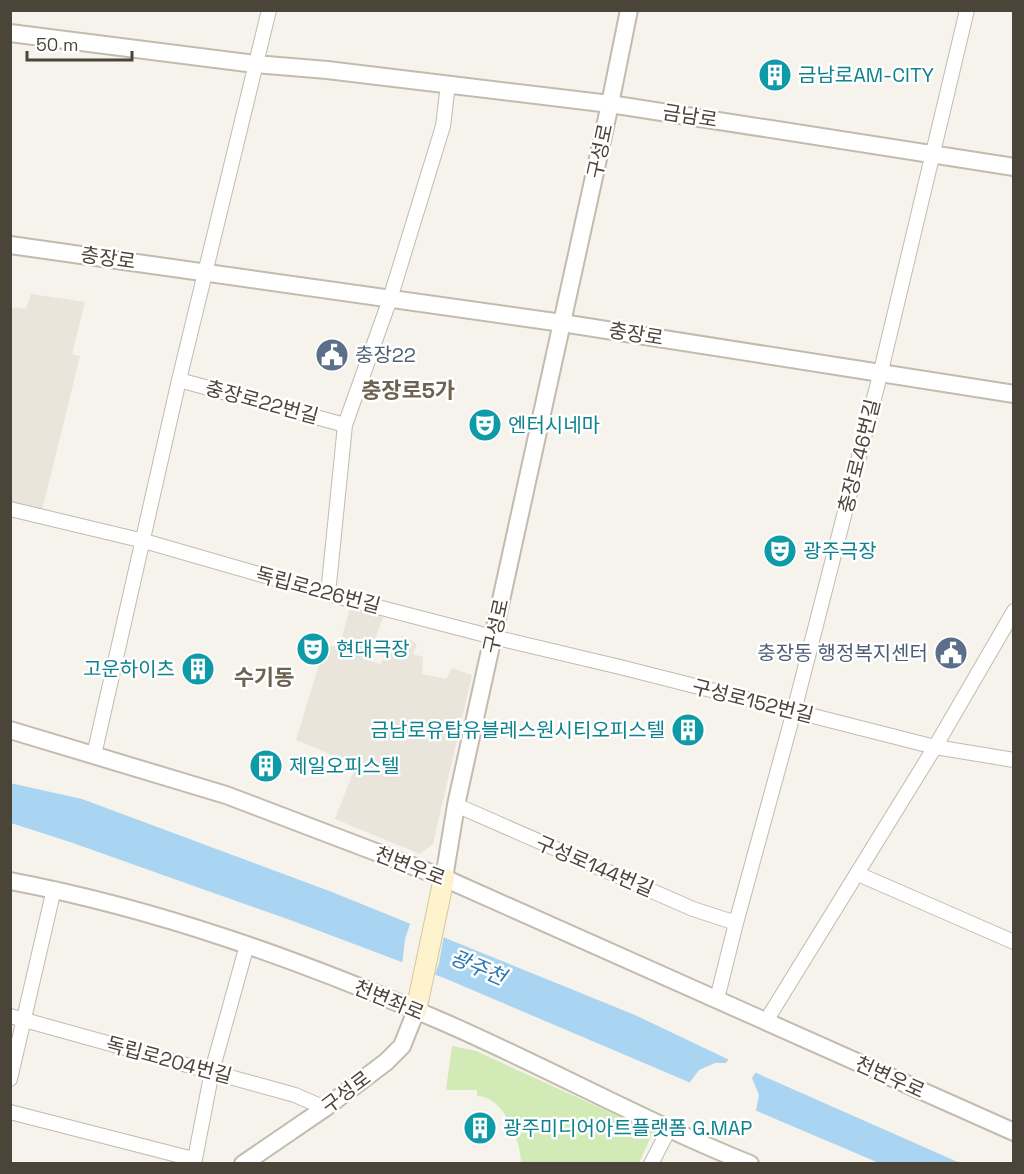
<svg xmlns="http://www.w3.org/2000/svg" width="1024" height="1174" viewBox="0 0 1024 1174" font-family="'Space Grotesk','Noto Sans KR',sans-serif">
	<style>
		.residential { fill: #eae5da }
		.green { fill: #d2eab5 }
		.water { fill: #a9d4f2 }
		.pier { fill: #f6f3ec }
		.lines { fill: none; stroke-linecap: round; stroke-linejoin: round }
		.minor-casing { stroke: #c2bbae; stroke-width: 16 }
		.tertiary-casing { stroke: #c2bbae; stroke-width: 20 }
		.secondary-casing { stroke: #d6c79b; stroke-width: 22 }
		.minor { stroke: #fff; stroke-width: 14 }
		.tertiary { stroke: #fff; stroke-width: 16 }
		.secondary { stroke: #fff3cd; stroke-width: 20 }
		.labels { text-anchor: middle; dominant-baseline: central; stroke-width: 5; stroke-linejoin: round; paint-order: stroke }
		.culture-label { font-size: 20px; fill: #0d838f; stroke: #fff; text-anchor: start }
		.street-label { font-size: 20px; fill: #4b4439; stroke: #fff }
		.service-label { font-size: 20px; fill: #4e5e75; stroke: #fff; text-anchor: start }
		.water-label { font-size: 21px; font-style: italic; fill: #2e7ab2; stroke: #fff }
		.quarter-label { font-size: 22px; font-weight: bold; fill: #6e6250; stroke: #fff }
	</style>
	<rect width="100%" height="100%" fill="#f6f3ec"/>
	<!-- residential -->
	<g class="residential">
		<path d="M31,294L85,302L72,354L80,356L42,511L11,503L10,307L26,309Z"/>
		<path d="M350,608L383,617L368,660L380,664L403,636L417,644L413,654L423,657L422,674L446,679L452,668L472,675L433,844L420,854L335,819L356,765L296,740L325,645L339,647Z"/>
	</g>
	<!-- green -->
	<path class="green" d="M452,1046L476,1051L653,1132L639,1163H521C521,1141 504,1096 477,1096V1090H446Z"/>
	<!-- water -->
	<path class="water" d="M10,783L82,799L332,892L635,1015L763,1076L960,1163H879L444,978L293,921L70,842L11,823Z"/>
	<!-- pier -->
	<g class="pier">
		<path d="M411,921L444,935L439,963L434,978L402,966L405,939Z"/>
		<path d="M730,1057L757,1070L752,1078L759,1095L755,1115L687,1086L699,1070L715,1063H726Z"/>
	</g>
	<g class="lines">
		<defs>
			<g id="minor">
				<path d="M179,380L345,425"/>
				<path d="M10,509L144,541L328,594L493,637L620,667L935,747L1014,760"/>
				<path d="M328,594L345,425L390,299L443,126L448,84"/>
				<path d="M94,755L179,380L269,10"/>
				<path d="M456,805L693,909L736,923"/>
				<path d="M858,874L1014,942"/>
				<path d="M717,999L736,923L794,711L880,375L967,10"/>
				<path d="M10,1016L295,1095L325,1108"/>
				<path d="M766,1021L935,747L1014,611"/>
				<path d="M10,1079L54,889"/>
				<path d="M10,1112L193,1159"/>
				<path d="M194,1164L212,1071L247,945"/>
				<path d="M651,1164L669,1129"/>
			</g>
			<g id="tertiary">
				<path d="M10,33L255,64L327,70L610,104L1014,167"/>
				<path d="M10,245L562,323L1014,394"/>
				<path d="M10,730L226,795L444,878L1014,1132"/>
				<path d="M444,878L456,805L610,104L629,10"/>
				<path d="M10,881C159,909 302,961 441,1021C545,1066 645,1122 750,1164"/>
				<path d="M243,1164L325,1108L386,1062L402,1046L416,1011"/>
			</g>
			<path id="secondary" d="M416,1011L444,878"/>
		</defs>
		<!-- minor casing -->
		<use href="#minor" class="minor-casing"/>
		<!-- tertiary casing -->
		<use href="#tertiary" class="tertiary-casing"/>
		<!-- secondary casing -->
		<use href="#secondary" class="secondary-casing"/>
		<!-- minor -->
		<use href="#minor" class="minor"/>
		<!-- tertiary -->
		<use href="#tertiary" class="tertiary"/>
		<!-- secondary -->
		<use href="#secondary" class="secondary"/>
	</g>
	<!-- icons -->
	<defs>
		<symbol id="building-disc" viewBox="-11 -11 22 22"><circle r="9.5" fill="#0f9aa8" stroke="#fff"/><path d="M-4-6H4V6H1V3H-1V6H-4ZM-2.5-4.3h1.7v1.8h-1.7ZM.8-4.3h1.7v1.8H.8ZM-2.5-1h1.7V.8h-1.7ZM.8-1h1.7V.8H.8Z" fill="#fff"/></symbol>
		<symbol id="civic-disc" viewBox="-11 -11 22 22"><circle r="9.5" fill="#5c6f8a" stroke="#fff"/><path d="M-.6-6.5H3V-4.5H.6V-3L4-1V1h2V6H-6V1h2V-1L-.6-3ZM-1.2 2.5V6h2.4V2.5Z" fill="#fff"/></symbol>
		<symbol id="theatre-disc" viewBox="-11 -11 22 22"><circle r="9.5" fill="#0f9aa8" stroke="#fff"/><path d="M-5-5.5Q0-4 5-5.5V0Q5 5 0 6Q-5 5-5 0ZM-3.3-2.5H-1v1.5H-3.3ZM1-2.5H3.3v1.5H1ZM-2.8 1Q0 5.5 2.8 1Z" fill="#fff"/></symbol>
	</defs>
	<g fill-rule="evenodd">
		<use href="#building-disc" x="756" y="56" width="38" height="38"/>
		<use href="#civic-disc" x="313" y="336" width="38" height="38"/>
		<use href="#theatre-disc" x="466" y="406" width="38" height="38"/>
		<use href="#theatre-disc" x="761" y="532" width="38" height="38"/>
		<use href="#theatre-disc" x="294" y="630" width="38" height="38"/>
		<use href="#civic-disc" x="932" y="634" width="38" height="38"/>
		<use href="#building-disc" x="179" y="650" width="38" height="38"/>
		<use href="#building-disc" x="669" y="711" width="38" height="38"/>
		<use href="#building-disc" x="247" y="747" width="38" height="38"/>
		<use href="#building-disc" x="461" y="1109" width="38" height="38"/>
	</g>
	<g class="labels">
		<!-- culture labels -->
		<g class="culture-label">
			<text x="798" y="75">금남로AM-CITY</text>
			<text x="508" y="425">엔터시네마</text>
			<text x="803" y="551">광주극장</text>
			<text x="336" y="649">현대극장</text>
			<text x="175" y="669" text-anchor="end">고운하이츠</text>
			<text x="665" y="730" text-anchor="end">금남로유탑유블레스원시티오피스텔</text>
			<text x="289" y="766">제일오피스텔</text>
			<text x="503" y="1128">광주미디어아트플랫폼 G.MAP</text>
		</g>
		<!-- street labels -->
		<g class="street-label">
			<text transform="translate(690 116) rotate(9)">금남로</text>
			<text transform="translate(600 151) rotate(-78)">구성로</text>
			<text transform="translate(108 258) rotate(8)">충장로</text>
			<text transform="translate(636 334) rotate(9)">충장로</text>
			<text transform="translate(262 402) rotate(15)">충장로22번길</text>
			<text transform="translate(859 456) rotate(-76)">충장로46번길</text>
			<text transform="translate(318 590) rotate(15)">독립로226번길</text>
			<text transform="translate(496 626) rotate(-78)">구성로</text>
			<text transform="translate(753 701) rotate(14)">구성로152번길</text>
			<text transform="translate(410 866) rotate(21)">천변우로</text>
			<text transform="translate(595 866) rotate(23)">구성로144번길</text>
			<text transform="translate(389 1000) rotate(22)">천변좌로</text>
			<text transform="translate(169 1060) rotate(15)">독립로204번길</text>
			<text transform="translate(890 1077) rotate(24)">천변우로</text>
			<text transform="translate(346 1092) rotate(-37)">구성로</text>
		</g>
		<!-- service labels -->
		<g class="service-label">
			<text x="355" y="355">충장22</text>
			<text x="928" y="653" text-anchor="end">충장동 행정복지센터</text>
		</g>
		<!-- water labels -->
		<g class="water-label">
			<text transform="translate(478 967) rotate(23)">광주천</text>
		</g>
		<!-- quarter labels -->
		<g class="quarter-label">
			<text x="408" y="390">충장로5가</text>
			<text x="264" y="677">수기동</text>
		</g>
	</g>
	<!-- border -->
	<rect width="1024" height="1174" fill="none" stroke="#4b4439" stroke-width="24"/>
	<!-- scale -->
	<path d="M27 51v9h105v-9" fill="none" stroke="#4b4439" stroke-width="3"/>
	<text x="36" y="51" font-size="18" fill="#4b4439" stroke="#ffffff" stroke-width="4.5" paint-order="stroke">50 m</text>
</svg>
